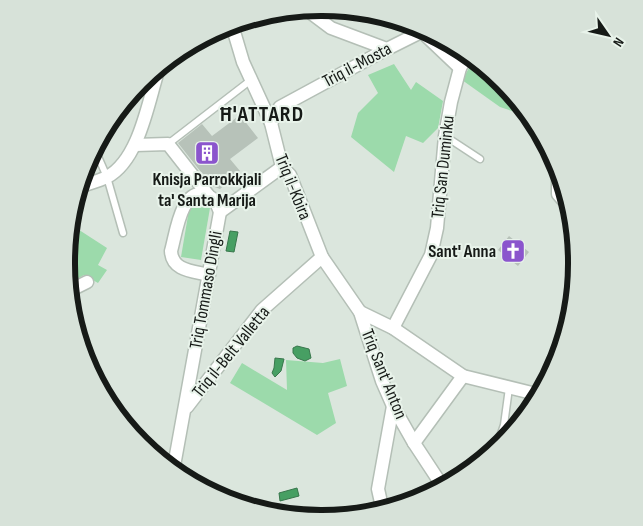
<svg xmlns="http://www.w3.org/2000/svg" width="643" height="526" viewBox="0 0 643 526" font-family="'Sofia Sans Condensed',sans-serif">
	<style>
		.green { fill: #9cdaab }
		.water { fill: #479f63; stroke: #38774c }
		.building { fill: #b7c2b9 }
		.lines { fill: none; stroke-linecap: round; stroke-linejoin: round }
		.lane-casing { stroke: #b4bfb6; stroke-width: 9 }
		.street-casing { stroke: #b4bfb6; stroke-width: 15 }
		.lane { stroke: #fff; stroke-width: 6 }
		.street { stroke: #fff; stroke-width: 12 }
		.labels { text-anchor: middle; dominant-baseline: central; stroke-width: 4; stroke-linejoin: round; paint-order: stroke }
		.street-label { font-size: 18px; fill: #161a17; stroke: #e8f3ea }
		.poi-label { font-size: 18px; font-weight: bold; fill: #161a17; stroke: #e8f3ea }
		.district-label { font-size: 22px; font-weight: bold; letter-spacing: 1px; fill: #161a17; stroke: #e8f3ea }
		.rim { fill: none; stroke: #161a17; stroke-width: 6 }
	</style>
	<rect width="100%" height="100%" fill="#dbe6dd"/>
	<!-- green -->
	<g class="green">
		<path d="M472,63L502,83L524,115L500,107L462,80Z"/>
		<path d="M394,64L411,90L416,82L443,101L438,128L423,143L406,136L394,172L351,137L358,113L378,93L368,75Z"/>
		<path d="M190,204L210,208L201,260L181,257Z"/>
		<path d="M73,226L107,248L98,265L107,270L98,283L84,275L70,283L66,263Z"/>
		<path d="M340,359L347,386L328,393L336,423L317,435L230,383L242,363L287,390L286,360L323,363Z"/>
	</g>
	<!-- water -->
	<g class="water">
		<path d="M230,231L238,232L234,252L226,251Z"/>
		<path d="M297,346L309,349L311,358L305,361L297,358L293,353V348Z"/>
		<path d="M275,358L284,359L281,371L275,377L272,373L274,368Z"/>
		<path d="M297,488L299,496L280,501L279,493Z"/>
	</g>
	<!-- building -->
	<g class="building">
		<path d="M240,115L258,138L230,159L240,171L220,189L212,186L178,143L202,124L212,136Z"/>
		<path d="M509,236L529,252L518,266L498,250Z"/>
	</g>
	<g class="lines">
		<defs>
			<g id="lane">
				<path d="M445,136L480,159"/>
				<path d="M168,144L251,80"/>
				<path d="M96,152L107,177L123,233"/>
				<path d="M498,442L504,425L509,388"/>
			</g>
			<g id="street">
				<path d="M307,10L331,28L387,49"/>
				<path d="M232,25L243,62L271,123L282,167L290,175L322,257L360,312L382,381L393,406L414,443L441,484"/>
				<path d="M422,32L460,68"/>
				<path d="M271,123L280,107L387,49L425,30"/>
				<path d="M135,145L168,144L208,195"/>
				<path d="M558,167V194L565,202"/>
				<path d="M81,186C90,183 99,181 107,177C139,160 148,103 158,71"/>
				<path d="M220,212L282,167"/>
				<path d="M71,290L87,282"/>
				<path d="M360,312L393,328L463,376L536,394"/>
				<path d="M393,328L431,255L437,228L445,136L451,102L460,68L466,58"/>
				<path d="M187,407L262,310L322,257"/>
				<path d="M414,443L463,376"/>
				<path d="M174,466L220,212C217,204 215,198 206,195C181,187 176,234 171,251C172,271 193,271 209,275"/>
				<path d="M382,507L378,489L393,406"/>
			</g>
		</defs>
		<!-- lane casing -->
		<use href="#lane" class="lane-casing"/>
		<!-- street casing -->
		<use href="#street" class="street-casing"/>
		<!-- lane -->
		<use href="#lane" class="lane"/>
		<!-- street -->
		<use href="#street" class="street"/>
	</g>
	<!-- icons -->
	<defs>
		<symbol id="building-square" viewBox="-11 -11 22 22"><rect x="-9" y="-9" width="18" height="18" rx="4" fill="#8b55cd" stroke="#e8f3ea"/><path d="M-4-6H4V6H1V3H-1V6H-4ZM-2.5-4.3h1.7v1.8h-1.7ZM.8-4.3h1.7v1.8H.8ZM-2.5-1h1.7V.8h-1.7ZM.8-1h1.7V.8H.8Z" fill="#fff"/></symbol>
		<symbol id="church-square" viewBox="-11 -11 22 22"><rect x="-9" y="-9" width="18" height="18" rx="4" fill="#8b55cd" stroke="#e8f3ea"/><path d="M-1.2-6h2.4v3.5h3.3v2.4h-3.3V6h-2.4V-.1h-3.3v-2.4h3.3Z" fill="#fff"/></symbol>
	</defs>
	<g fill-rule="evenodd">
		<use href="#building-square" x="193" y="139" width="28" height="28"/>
		<use href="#church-square" x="499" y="237" width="28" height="28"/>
	</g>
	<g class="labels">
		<!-- street labels -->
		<g class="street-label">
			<text transform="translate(357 65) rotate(-28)">Triq il-Mosta</text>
			<text transform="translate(443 167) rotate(-84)">Triq San Duminku</text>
			<text transform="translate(293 187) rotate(68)">Triq il-Kbira</text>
			<text transform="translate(206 290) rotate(-80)">Triq Tommaso Dingli</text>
			<text transform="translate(231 352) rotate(-51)">Triq il-Belt Valletta</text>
			<text transform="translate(384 374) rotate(68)">Triq Sant' Anton</text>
		</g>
		<!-- poi labels -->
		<g class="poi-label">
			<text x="207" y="179">Knisja Parrokkjali<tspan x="207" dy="21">ta' Santa Marija</tspan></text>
			<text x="496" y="251" text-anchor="end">Sant' Anna</text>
		</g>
		<!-- district labels -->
		<g class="district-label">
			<text x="262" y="114">Ħ'ATTARD</text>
		</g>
	</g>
	<!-- crop -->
	<path d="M0 0H643V526H0ZM321 16H322A246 246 0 0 1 568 262V264A246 246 0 0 1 322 510H321A246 246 0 0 1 75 264V262A246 246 0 0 1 321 16Z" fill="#d7e2d9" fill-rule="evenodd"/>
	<path class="rim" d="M321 16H322A246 246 0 0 1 568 262V264A246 246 0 0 1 322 510H321A246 246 0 0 1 75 264V262A246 246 0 0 1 321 16Z"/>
	<!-- north arrow -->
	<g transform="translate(608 35) rotate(124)" stroke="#e8f3ea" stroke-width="4" paint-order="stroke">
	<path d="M0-4L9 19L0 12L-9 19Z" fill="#161a17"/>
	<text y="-8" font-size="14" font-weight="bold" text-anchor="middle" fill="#161a17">N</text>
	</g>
</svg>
